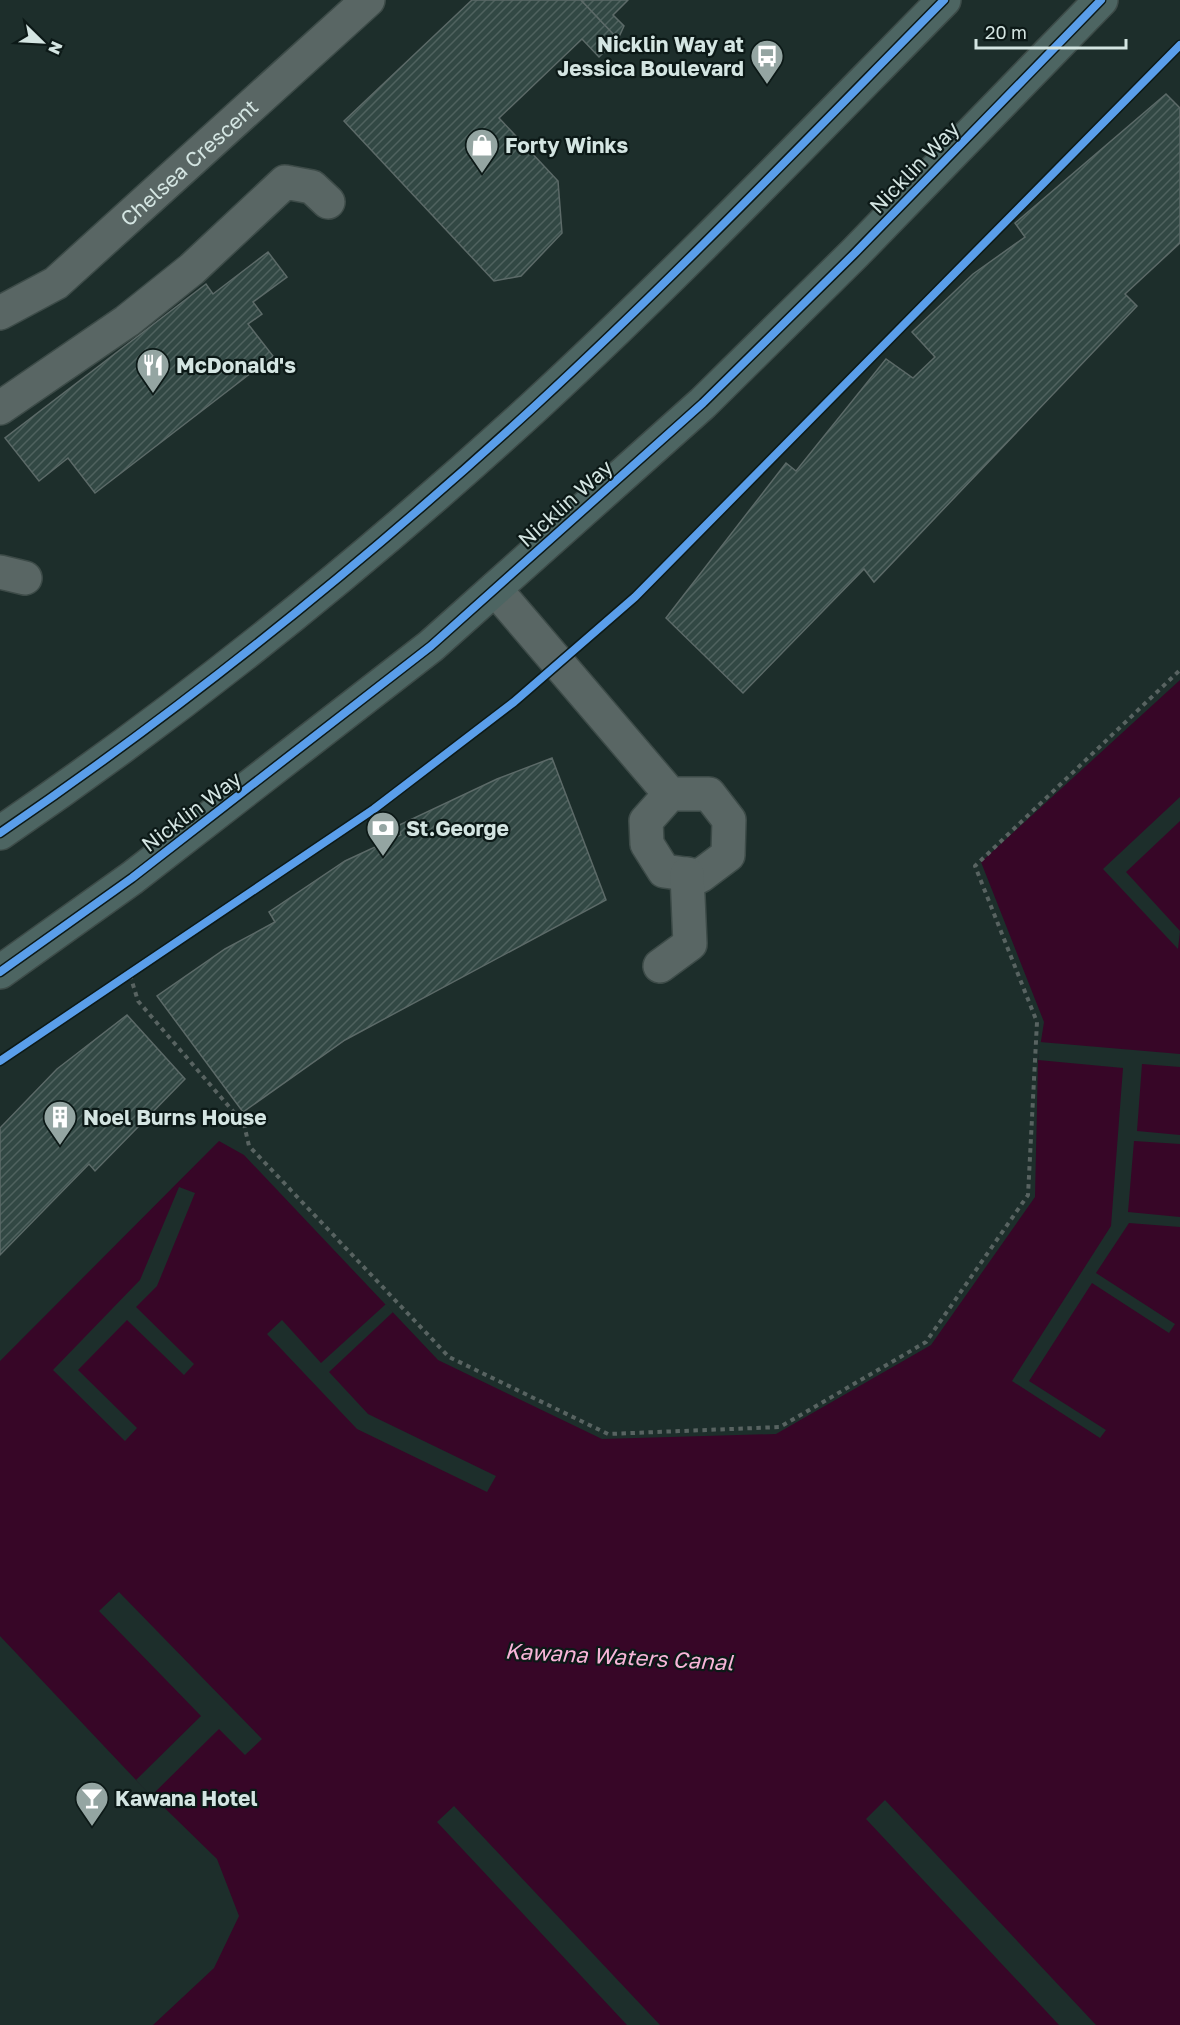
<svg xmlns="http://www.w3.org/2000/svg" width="1180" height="2025" viewBox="0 0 1180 2025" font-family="'Golos Text',sans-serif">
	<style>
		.water { fill: #370627 }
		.pier { fill: #1d2e2b }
		.building { fill: url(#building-hatch); stroke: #5c6a68; stroke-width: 1.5 }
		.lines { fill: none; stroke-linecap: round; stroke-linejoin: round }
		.minor-casing { stroke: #3d4b48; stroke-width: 36 }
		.highway-casing { stroke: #3d4b48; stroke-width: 36 }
		.path { stroke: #586361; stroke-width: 4; stroke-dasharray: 4.5 4.5; stroke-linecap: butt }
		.minor { stroke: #596664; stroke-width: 33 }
		.highway { stroke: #4d6562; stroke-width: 33 }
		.cycleway-casing { stroke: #0c1917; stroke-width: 11 }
		.cycleway { stroke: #5a9eea; stroke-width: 8 }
		.labels { text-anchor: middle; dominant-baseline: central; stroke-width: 4.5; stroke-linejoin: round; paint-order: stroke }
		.poi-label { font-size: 21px; font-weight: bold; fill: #d4e5e2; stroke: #0c1917; text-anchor: start }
		.street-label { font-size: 21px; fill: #d4e5e2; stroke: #0c1917 }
		.water-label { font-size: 22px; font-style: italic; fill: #f8b5d9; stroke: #0c1917 }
	</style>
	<defs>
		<pattern id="building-hatch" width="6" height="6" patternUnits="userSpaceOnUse" patternTransform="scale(1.5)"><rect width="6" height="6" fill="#324844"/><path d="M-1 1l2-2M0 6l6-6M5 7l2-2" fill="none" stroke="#4f625f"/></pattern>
	</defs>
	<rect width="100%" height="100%" fill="#1d2e2b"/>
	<!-- water -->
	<path class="water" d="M1180,680V2025H153L214,1968L239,1916L217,1859L136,1780L0,1636V1361L219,1141L244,1155L438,1360L602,1439L776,1434L931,1345L1035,1197L1038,1060L1044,1022L981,862Z"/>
	<!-- pier -->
	<g class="pier">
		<path d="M1180,797V821L1126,872L1180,931L1178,949L1103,869Z"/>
		<path d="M1040,1042L1180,1054V1067L1142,1064L1137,1131L1180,1135V1144L1134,1141L1128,1212L1180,1217V1227L1129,1223L1096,1273L1175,1324L1169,1333L1092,1283L1029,1381L1106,1430L1100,1438L1012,1381L1111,1226L1123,1068L1038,1060Z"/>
		<path d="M179,1187L195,1193L157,1286L136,1307L194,1364L184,1375L127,1320L78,1370L137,1428L125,1441L53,1370L140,1280Z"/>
		<path d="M386,1304L393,1312L329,1372L368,1414L496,1476L487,1492L357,1429L267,1334L282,1320L321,1363Z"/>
		<path d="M119,1592L262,1739L245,1755L219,1729L151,1796L136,1780L201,1716L99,1611Z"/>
		<path d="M885,1800L1096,2025H1059L866,1819Z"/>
		<path d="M454,1806L660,2025H627L437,1822Z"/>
	</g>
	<!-- building -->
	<g class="building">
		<path d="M472,0H581L618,39L599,57L582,39L499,118L558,181L562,233L521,276L494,281L344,121Z"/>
		<path d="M581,0H628L613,15L624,26L618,39Z"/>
		<path d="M1166,94L1180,108V243L1125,294L1137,306L874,582L864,569L743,693L666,618L786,463L796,471L886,359L913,378L935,357L912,332L973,274L1025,237L1015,223Z"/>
		<path d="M268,252L287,277L253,302L262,314L248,324L273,356L95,493L68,458L39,481L5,438L206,284L213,294Z"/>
		<path d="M552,758L606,900L345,1040L243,1112L157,996L225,949L275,922L269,912L345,861L401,835L397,826L497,779Z"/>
		<path d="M127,1015L185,1079L95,1171L89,1164L0,1255V1128L57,1069Z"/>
	</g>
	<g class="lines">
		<defs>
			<g id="minor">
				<path id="s1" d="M0,313L56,283L368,0"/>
				<path d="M0,408L127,321L192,269L285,182L312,187L328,202"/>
				<path d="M0,572L25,578"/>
				<path d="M495,589L670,794H709L729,820L728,855L700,876L664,871L647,844L646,821L670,794"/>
				<path d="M660,966L690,944L687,874"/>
			</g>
			<g id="highway">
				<path d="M0,833C188,705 367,560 535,406C676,276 809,137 944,0"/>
				<path d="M0,972L132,878L431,646L703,403L854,254L1101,0"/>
			</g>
		</defs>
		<!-- minor casing -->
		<use href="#minor" class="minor-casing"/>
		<!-- highway casing -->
		<use href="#highway" class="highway-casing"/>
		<!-- path -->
		<path class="path" d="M130,975L138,1001L244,1124L249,1146L449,1357L608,1434L780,1427L926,1342L1028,1195L1037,1022L975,866L1180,670"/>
		<!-- minor -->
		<use href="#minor" class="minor"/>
		<!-- highway -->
		<use href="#highway" class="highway"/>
		<defs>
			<g id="cycleway">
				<path d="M0,833C188,705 367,560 535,406C676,276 809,137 944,0"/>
				<path d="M0,972L132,878L431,646L703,403L854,254L1101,0"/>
				<path d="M0,1061L374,809L514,702L635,597L1180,45"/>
			</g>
		</defs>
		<!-- cycleway casing -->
		<use href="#cycleway" class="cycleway-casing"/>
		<!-- cycleway -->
		<use href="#cycleway" class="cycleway"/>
	</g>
	<!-- icons -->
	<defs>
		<symbol id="bus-pin" viewBox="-11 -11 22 30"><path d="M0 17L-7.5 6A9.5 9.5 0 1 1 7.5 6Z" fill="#94a5a2" stroke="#0c1917"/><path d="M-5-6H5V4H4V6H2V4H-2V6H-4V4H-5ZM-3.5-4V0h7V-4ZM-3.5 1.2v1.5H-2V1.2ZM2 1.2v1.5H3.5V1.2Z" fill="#fff"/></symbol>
		<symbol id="shop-pin" viewBox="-11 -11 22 30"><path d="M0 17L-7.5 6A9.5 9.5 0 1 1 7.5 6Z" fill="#94a5a2" stroke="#0c1917"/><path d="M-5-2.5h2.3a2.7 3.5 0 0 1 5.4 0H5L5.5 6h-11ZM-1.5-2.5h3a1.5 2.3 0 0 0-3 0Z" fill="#fff"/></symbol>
		<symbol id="restaurant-pin" viewBox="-11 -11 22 30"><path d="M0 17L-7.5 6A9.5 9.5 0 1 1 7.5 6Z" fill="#94a5a2" stroke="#0c1917"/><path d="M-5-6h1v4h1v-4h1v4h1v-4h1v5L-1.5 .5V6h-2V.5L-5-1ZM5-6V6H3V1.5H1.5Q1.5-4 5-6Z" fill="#fff"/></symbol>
		<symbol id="bank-pin" viewBox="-11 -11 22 30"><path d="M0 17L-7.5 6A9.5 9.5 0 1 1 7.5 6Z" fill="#94a5a2" stroke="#0c1917"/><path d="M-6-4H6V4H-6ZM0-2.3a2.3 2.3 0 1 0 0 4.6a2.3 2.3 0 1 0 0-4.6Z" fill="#fff"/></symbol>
		<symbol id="building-pin" viewBox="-11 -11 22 30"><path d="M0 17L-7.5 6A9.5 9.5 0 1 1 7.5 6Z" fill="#94a5a2" stroke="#0c1917"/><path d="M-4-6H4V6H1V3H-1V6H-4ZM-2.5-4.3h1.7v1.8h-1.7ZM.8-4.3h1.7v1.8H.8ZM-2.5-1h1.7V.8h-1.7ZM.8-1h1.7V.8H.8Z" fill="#fff"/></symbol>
		<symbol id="bar-pin" viewBox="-11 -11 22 30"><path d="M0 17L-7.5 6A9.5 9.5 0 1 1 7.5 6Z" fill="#94a5a2" stroke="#0c1917"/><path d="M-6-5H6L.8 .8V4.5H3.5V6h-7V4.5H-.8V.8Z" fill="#fff"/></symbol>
	</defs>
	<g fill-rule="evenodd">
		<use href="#bus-pin" x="748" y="37" width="38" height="52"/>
		<use href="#shop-pin" x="463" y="126" width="38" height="52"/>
		<use href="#restaurant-pin" x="134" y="346" width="38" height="52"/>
		<use href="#bank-pin" x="364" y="809" width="38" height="52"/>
		<use href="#building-pin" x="41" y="1098" width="38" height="52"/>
		<use href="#bar-pin" x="73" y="1779" width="38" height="52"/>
	</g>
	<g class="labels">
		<!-- poi labels -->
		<g class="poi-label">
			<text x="744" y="44" text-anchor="end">Nicklin Way at<tspan x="744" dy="24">Jessica Boulevard</tspan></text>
			<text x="505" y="145">Forty Winks</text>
			<text x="176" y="365">McDonald's</text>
			<text x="406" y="828">St.George</text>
			<text x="83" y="1117">Noel Burns House</text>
			<text x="115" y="1798">Kawana Hotel</text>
		</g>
		<!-- street labels -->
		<g class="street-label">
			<text stroke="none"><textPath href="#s1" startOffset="243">Chelsea Crescent</textPath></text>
			<text transform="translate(914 167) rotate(-46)">Nicklin Way</text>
			<text transform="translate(565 503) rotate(-42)">Nicklin Way</text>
			<text transform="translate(191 811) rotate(-37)">Nicklin Way</text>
		</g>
		<!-- water labels -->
		<g class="water-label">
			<text transform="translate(619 1656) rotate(3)">Kawana Waters Canal</text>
		</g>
	</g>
	<!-- north arrow -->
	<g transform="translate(42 42) rotate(114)" stroke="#0c1917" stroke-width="4.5" paint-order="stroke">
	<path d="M0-4.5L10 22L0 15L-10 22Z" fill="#d4e5e2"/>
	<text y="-9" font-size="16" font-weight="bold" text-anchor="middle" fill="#d4e5e2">N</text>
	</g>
	<!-- scale -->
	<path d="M976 39v9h150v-9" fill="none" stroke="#d4e5e2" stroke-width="3"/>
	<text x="985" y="39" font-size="18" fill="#d4e5e2" stroke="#0c1917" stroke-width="4.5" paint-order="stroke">20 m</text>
</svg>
